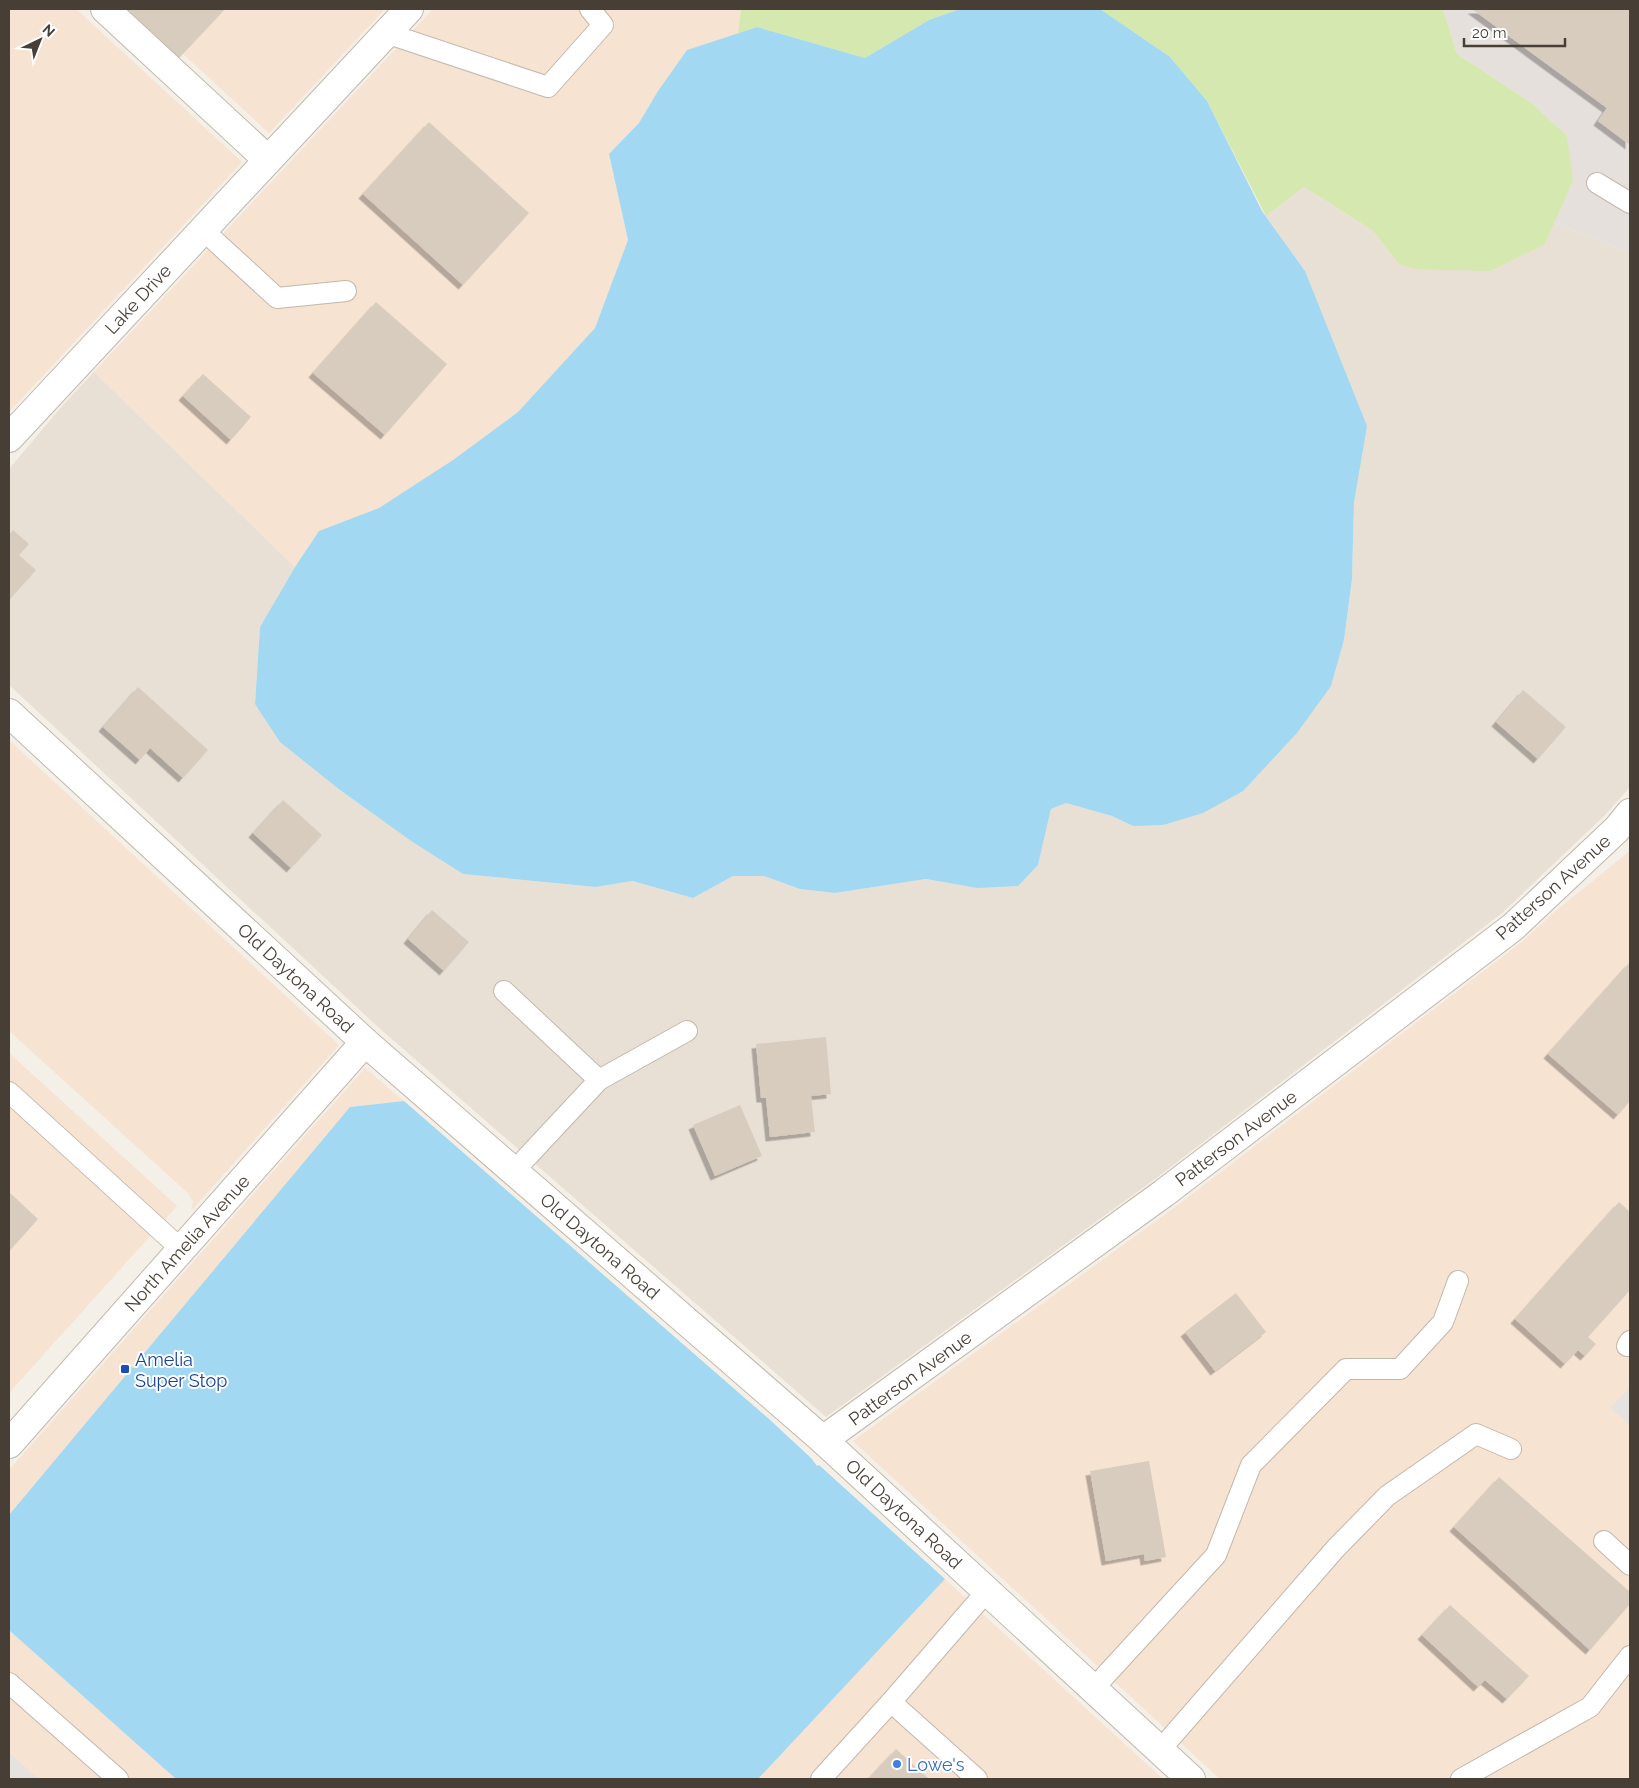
<svg xmlns="http://www.w3.org/2000/svg" width="1639" height="1788" viewBox="0 0 1639 1788" font-family="Raleway,sans-serif">
	<style>
		.residential { fill: #e8e0d5 }
		.commercial { fill: #f6e3d2 }
		.industrial { fill: #e6e0dc }
		.green { fill: #d4e8af }
		.parking { fill: #e5e2df }
		.water { fill: #a2d8f1 }
		.building { fill: #d8ccbf; filter: url(#shadow) }
		.lines { fill: none; stroke-linecap: round; stroke-linejoin: round }
		.service-casing { stroke: #c2b8ac; stroke-width: 22 }
		.minor-casing { stroke: #c2b8ac; stroke-width: 30 }
		.tertiary-casing { stroke: #c2b8ac; stroke-width: 30 }
		.service { stroke: #fff; stroke-width: 20 }
		.minor { stroke: #fff; stroke-width: 28 }
		.tertiary { stroke: #fff; stroke-width: 28 }
		.transit-dot { fill: #1a4fb4; stroke: #fff; stroke-width: 2 }
		.shop-dot { fill: #3f7fe0; stroke: #fff; stroke-width: 2 }
		.labels { text-anchor: middle; dominant-baseline: central; stroke-width: 4; stroke-linejoin: round; paint-order: stroke }
		.street-label { font-size: 18px; fill: #473e36; stroke: #fff }
		.transit-label { font-size: 18px; fill: #164399; stroke: #fff; text-anchor: start }
		.shop-label { font-size: 18px; fill: #366cbe; stroke: #fff; text-anchor: start }
	</style>
	<defs>
		<filter id="shadow"><feDropShadow dx="-4.5" dy="4.5" stdDeviation="0" flood-color="#0004"/></filter>
	</defs>
	<rect width="100%" height="100%" fill="#f4efe7"/>
	<!-- residential -->
	<path class="residential" d="M1304,187L1372,230L1399,264L1545,244L1554,223L1630,253V787L1604,816L1502,913L1155,1179L826,1417L378,1027L9,685V469L63,405L94,372L295,567L260,627L255,704L340,790L411,841L463,874L596,887L631,881L693,898L733,876H764L800,889L835,893L926,879L977,888L1038,865L1051,809L1066,803L1112,816L1133,826L1331,686L1344,640L1352,579L1354,502L1305,271L1266,216Z"/>
	<!-- commercial -->
	<g class="commercial">
		<path d="M9,9H76L242,162L9,412Z"/>
		<path d="M134,9H385L269,133Z"/>
		<path d="M433,9H741L738,33L687,50L658,91L639,123L609,154L628,240L595,328L518,412L453,460L379,508L319,531L295,567L94,372Z"/>
		<path d="M9,740L339,1045L191,1211L193,1202L189,1194L9,1031Z"/>
		<path d="M1630,851V1779H1220L853,1441L1174,1208L1523,941L1558,909Z"/>
		<path d="M9,1053L177,1206L9,1393Z"/>
		<path d="M365,1068L404,1101L350,1107L9,1515V1470Z"/>
		<path d="M945,1579L973,1605L1163,1779H758Z"/>
		<path d="M9,1630L176,1779H9Z"/>
	</g>
	<!-- industrial -->
	<path class="industrial" d="M1443,9H1630V253L1554,223L1573,181L1530,102L1457,54Z"/>
	<!-- green -->
	<g class="green">
		<path d="M741,9H960L929,20L865,58L757,27L738,33Z"/>
		<path d="M1100,9H1443L1457,54L1530,102L1567,136L1573,181L1545,244L1490,271L1414,269L1399,264L1372,230L1304,187L1266,216L1207,101L1170,57Z"/>
	</g>
	<!-- parking -->
	<g class="parking">
		<path d="M1630,1387V1425L1611,1408Z"/>
		<path d="M9,1753L39,1779H9Z"/>
	</g>
	<!-- water -->
	<g class="water">
		<path d="M960,9H1100L1170,57L1207,101L1262,211L1305,271L1367,426L1354,502L1352,579L1344,640L1331,686L1297,733L1243,791L1203,813L1163,825L1133,826L1112,816L1066,803L1051,809L1038,865L1018,886L977,888L926,879L835,893L800,889L764,876H733L693,898L632,881L596,887L463,874L411,841L340,790L280,742L255,704L260,627L295,567L319,531L379,508L453,460L518,412L595,328L628,240L609,154L639,123L658,91L687,50L757,27L865,58L929,20Z"/>
		<path d="M404,1101L769,1419L811,1458L817,1466L819,1465L945,1579L758,1779H176L9,1630V1515L350,1107Z"/>
	</g>
	<!-- building -->
	<g class="building">
		<path d="M123,9H225L178,59Z"/>
		<path d="M1472,9H1630V145L1598,121L1607,108Z"/>
		<path d="M429,122L529,213L463,285L363,194Z"/>
		<path d="M376,302L447,364L385,435L313,373Z"/>
		<path d="M203,374L251,417L231,440L183,396Z"/>
		<path d="M13,530L29,544L19,555L36,570L9,600V535Z"/>
		<path d="M138,687L208,750L183,778L150,748L140,760L103,727Z"/>
		<path d="M1523,690L1566,727L1538,759L1496,722Z"/>
		<path d="M283,800L322,835L291,868L253,833Z"/>
		<path d="M432,910L469,942L444,971L408,939Z"/>
		<path d="M1630,962V1101L1618,1115L1548,1054Z"/>
		<path d="M826,1037L831,1094L811,1096L815,1132L770,1137L766,1098H761L756,1044Z"/>
		<path d="M740,1105L762,1156L715,1176L693,1125Z"/>
		<path d="M9,1192L38,1219L11,1249L9,1247Z"/>
		<path d="M1619,1202L1630,1212V1290L1588,1337L1596,1344L1585,1356L1578,1350L1565,1364L1515,1319Z"/>
		<path d="M1236,1293L1266,1332L1215,1371L1185,1332Z"/>
		<path d="M1149,1461L1166,1557L1145,1561L1144,1554L1106,1561L1090,1471Z"/>
		<path d="M1499,1477L1630,1592V1604L1590,1650L1454,1527Z"/>
		<path d="M1450,1605L1529,1676L1507,1699L1485,1680L1478,1687L1422,1635Z"/>
		<path d="M896,1749L929,1779H868Z"/>
	</g>
	<g class="lines">
		<defs>
			<g id="service">
				<path d="M386,33L548,87L603,25L590,9"/>
				<path d="M1597,183L1630,203"/>
				<path d="M203,230L277,298L346,291"/>
				<path d="M504,991L599,1080"/>
				<path d="M9,1092L181,1249"/>
				<path d="M514,1171L599,1080L687,1031"/>
				<path d="M1627,1346L1630,1341"/>
				<path d="M1604,1541L1630,1565"/>
				<path d="M9,1683L118,1779"/>
				<path d="M1093,1689L1216,1555L1251,1465L1346,1369H1400L1443,1322L1458,1281"/>
				<path d="M891,1702L977,1779"/>
				<path d="M1160,1750L1336,1548L1387,1496L1476,1434L1511,1449"/>
				<path d="M821,1779L891,1702L987,1591"/>
				<path d="M1461,1779L1590,1707L1630,1656"/>
			</g>
			<g id="minor">
				<path d="M105,9L268,160"/>
				<path d="M9,438L409,9"/>
				<path d="M823,1440L1164,1193L1513,927L1617,829L1630,813"/>
			</g>
			<g id="tertiary">
				<path d="M9,713L365,1042L823,1440L1191,1779"/>
				<path d="M9,1444L365,1042"/>
			</g>
		</defs>
		<!-- service casing -->
		<use href="#service" class="service-casing"/>
		<!-- minor casing -->
		<use href="#minor" class="minor-casing"/>
		<!-- tertiary casing -->
		<use href="#tertiary" class="tertiary-casing"/>
		<!-- service -->
		<use href="#service" class="service"/>
		<!-- minor -->
		<use href="#minor" class="minor"/>
		<!-- tertiary -->
		<use href="#tertiary" class="tertiary"/>
	</g>
	<!-- markers -->
	<rect class="transit-dot" x="120" y="1364" width="10" height="10" rx="2.5"/>
	<circle class="shop-dot" cx="897" cy="1764" r="5"/>
	<g class="labels">
		<!-- street labels -->
		<g class="street-label">
			<text transform="translate(138 299) rotate(-47)">Lake Drive</text>
			<text transform="translate(1553 887) rotate(-42)">Patterson Avenue</text>
			<text transform="translate(296 978) rotate(43)">Old Daytona Road</text>
			<text transform="translate(1236 1138) rotate(-37)">Patterson Avenue</text>
			<text transform="translate(187 1243) rotate(-48)">North Amelia Avenue</text>
			<text transform="translate(600 1246) rotate(41)">Old Daytona Road</text>
			<text transform="translate(910 1378) rotate(-36)">Patterson Avenue</text>
			<text transform="translate(904 1514) rotate(43)">Old Daytona Road</text>
		</g>
		<!-- transit labels -->
		<g class="transit-label">
			<text x="135" y="1359">Amelia<tspan x="135" dy="21">Super Stop</tspan></text>
		</g>
		<!-- shop labels -->
		<g class="shop-label">
			<text x="907" y="1764">Lowe's</text>
		</g>
	</g>
	<!-- border -->
	<rect width="1639" height="1788" fill="none" stroke="#473e36" stroke-width="20"/>
	<!-- north arrow -->
	<g transform="translate(40 40) rotate(43)" stroke="#ffffff" stroke-width="4" paint-order="stroke">
	<path d="M0-4L9 19L0 12L-9 19Z" fill="#473e36"/>
	<text y="-8" font-size="14" font-weight="bold" text-anchor="middle" fill="#473e36">N</text>
	</g>
	<!-- scale -->
	<path d="M1464 38v8h101v-8" fill="none" stroke="#473e36" stroke-width="2.5"/>
	<text x="1472" y="38" font-size="15" fill="#473e36" stroke="#ffffff" stroke-width="4" paint-order="stroke">20 m</text>
</svg>
